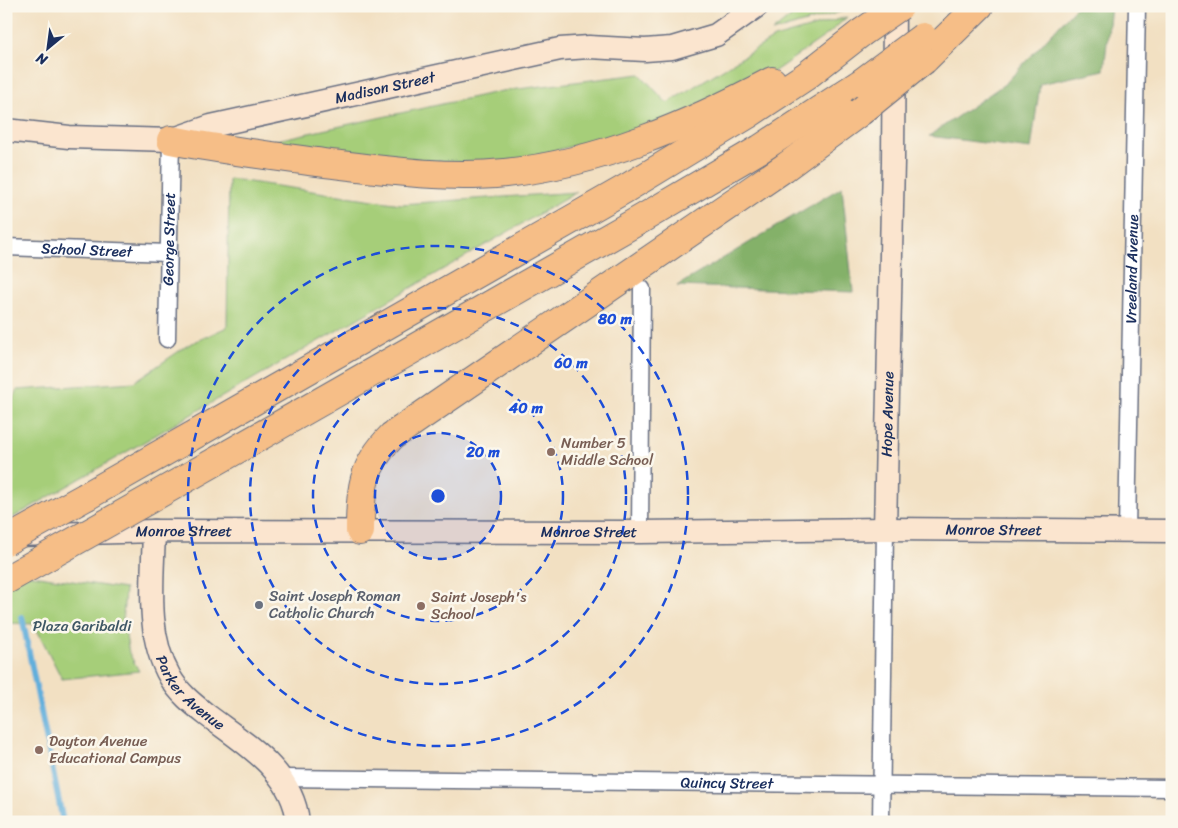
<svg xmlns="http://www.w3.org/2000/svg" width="1178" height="828" viewBox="0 0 1178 828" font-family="Sriracha,sans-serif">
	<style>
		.green { fill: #a6ce79; stroke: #607e6c }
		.forest { fill: #84b169; stroke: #507064 }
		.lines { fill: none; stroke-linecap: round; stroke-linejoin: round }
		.stream { stroke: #62afdb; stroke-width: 6 }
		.street-casing { stroke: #666d81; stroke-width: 19 }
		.secondary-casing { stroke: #666d81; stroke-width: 25 }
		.highway-casing { stroke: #666d81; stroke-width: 30 }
		.street { stroke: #fff; stroke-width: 16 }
		.secondary { stroke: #fbe5cf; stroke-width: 22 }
		.highway { stroke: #f6be87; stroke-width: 28 }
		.highway-bridge-casing { stroke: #666d81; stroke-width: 30; stroke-linecap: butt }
		.highway-bridge { stroke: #f6be87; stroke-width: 28 }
		.ring { fill: none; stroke: #1d4ed8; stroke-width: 2.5; stroke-dasharray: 9 6 }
		.education-dot { fill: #8d6e63; stroke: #fbf7ec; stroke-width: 2 }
		.worship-dot { fill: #6b7280; stroke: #fbf7ec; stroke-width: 2 }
		.labels { text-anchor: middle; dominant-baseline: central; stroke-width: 5; stroke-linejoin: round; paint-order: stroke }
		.street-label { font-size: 15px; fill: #1b2f5e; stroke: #fbf7ec }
		.education-label { font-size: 15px; fill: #785e54; stroke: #fbf7ec; text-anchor: start }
		.worship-label { font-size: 15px; fill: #5b616d; stroke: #fbf7ec; text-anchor: start }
		.park-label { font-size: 15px; fill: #3e5765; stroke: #fbf7ec }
		.centre { fill: #1d4ed8; stroke: #fbf7ec; stroke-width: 2.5 }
		.ring-label { font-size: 15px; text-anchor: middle; font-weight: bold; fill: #1d4ed8; stroke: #fbf7ec; stroke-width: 5; stroke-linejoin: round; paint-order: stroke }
	</style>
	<rect width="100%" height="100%" fill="#fbf7ec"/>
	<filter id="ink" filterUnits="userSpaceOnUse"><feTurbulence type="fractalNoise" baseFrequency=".02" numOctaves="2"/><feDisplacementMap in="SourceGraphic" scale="10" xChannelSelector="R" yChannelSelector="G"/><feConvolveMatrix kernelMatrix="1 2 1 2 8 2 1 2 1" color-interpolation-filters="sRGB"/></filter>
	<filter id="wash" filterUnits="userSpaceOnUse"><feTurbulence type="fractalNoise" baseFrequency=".0096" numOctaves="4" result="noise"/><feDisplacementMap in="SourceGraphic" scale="20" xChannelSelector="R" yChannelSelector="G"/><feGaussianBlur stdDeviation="1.12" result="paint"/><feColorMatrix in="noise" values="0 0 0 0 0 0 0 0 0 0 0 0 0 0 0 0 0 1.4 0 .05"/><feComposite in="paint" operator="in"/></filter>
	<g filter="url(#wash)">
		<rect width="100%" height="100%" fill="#f2e0c2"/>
		<!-- green -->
		<g class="green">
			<path d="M804,6H860L772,32Z"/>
			<path d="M847,17L828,34L762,80L681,118L499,165L240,148L502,91L640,74L667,103L774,38Z"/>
			<path d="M229,179L401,204L577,192L12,518H6V418L17,390L134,382L188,345L227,327Z"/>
			<path d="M6,571L125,589L123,619L129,653L139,671L62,679L34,624L6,623Z"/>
		</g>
		<!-- forest -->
		<g class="forest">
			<path d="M1077,6H1111L1104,70L1040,84L1031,149L929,136L1006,83Z"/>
			<path d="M842,187L853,292L677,286Z"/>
		</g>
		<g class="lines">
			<!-- stream -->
			<path class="stream" d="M22,617L63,822"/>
		</g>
	</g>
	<g filter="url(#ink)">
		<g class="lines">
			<defs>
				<g id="street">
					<path id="s1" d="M6,247L168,253"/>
					<path id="s2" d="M167,339L171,140"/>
					<path id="s3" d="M1127,530L1137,6"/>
					<path d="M640,532L642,289"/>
					<path id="s4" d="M282,778L1172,788"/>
					<path d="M881,822L885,529"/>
				</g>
				<g id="secondary">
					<path id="s5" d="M6,130L69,137L171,140L211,126L560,49L589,47L645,50L672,48L716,35L757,6"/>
					<path id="s6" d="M885,529L893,161L894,6"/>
					<path id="s7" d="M154,531C153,579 145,634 170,677C179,693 193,704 207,715C244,743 293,771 298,822"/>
					<path id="s8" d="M18,535L154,531L640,532L885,529L1172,531"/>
				</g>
				<g id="highway">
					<path d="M924,60L979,6"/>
					<path d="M171,140C222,150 273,156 324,163C384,170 445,179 505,173C600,163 689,125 772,81"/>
					<path d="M87,496L625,189L747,115L806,76L861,33"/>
					<path d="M155,496L643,218L760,149L861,83"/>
					<path d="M360,531C360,490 362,466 392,436L784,168L860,112"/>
				</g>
			</defs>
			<!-- street casing -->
			<use href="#street" class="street-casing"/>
			<!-- secondary casing -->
			<use href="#secondary" class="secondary-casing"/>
			<!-- highway casing -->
			<use href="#highway" class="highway-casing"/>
			<!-- street -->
			<use href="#street" class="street"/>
			<!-- secondary -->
			<use href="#secondary" class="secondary"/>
			<!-- highway -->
			<use href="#highway" class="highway"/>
			<defs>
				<g id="highway-bridge">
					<path d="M861,33L900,6"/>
					<path d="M861,83L923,37"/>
					<path d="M860,112L924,60"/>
					<path d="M6,541L87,496"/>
					<path d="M6,580L155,496"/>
				</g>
			</defs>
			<!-- highway-bridge casing -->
			<use href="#highway-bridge" class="highway-bridge-casing"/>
			<!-- highway-bridge -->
			<use href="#highway-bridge" class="highway-bridge"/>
		</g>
	</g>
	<!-- distance rings -->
	<circle cx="438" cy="496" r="63" fill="#1d4ed8" fill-opacity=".12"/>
	<g class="ring">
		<circle cx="438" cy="496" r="63"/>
		<circle cx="438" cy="496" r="125"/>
		<circle cx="438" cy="496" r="188"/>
		<circle cx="438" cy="496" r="250"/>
	</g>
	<!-- markers -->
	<g class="education-dot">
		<circle cx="551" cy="452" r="5"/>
		<circle cx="421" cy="606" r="5"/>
		<circle cx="39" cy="750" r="5"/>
	</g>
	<circle class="worship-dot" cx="259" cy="605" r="5"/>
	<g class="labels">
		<!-- street labels -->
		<g class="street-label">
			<text stroke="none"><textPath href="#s5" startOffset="386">Madison Street</textPath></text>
			<text stroke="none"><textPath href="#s2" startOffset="100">George Street</textPath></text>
			<text stroke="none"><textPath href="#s1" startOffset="81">School Street</textPath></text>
			<text stroke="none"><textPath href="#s3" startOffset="261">Vreeland Avenue</textPath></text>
			<text stroke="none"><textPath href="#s6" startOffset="115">Hope Avenue</textPath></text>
			<text stroke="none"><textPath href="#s8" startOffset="976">Monroe Street</textPath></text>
			<text stroke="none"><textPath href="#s8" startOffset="166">Monroe Street</textPath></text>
			<text stroke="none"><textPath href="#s8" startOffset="571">Monroe Street</textPath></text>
			<text stroke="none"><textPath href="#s7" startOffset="174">Parker Avenue</textPath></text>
			<text stroke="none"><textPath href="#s4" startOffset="445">Quincy Street</textPath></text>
		</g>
		<!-- education labels -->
		<g class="education-label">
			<text x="561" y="443">Number 5<tspan x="561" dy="17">Middle School</tspan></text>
			<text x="431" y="597">Saint Joseph's<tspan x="431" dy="17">School</tspan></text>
			<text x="49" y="741">Dayton Avenue<tspan x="49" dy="17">Educational Campus</tspan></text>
		</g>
		<!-- worship labels -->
		<g class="worship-label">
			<text x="269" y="596">Saint Joseph Roman<tspan x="269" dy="17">Catholic Church</tspan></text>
		</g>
		<!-- park labels -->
		<g class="park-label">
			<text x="82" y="626">Plaza Garibaldi</text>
		</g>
	</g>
	<circle cx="438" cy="496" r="8" class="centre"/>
	<g class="ring-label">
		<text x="615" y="324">80 m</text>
		<text x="571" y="368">60 m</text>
		<text x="526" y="413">40 m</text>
		<text x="483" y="457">20 m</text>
	</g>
	<!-- margin -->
	<rect width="1178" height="828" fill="none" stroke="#fbf7ec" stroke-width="25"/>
	<!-- north arrow -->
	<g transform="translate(48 48) rotate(209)" stroke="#fbf7ec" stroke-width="4" paint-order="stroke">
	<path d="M0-4L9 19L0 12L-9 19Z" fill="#1b2f5e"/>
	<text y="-8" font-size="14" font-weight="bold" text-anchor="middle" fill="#1b2f5e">N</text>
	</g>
</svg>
